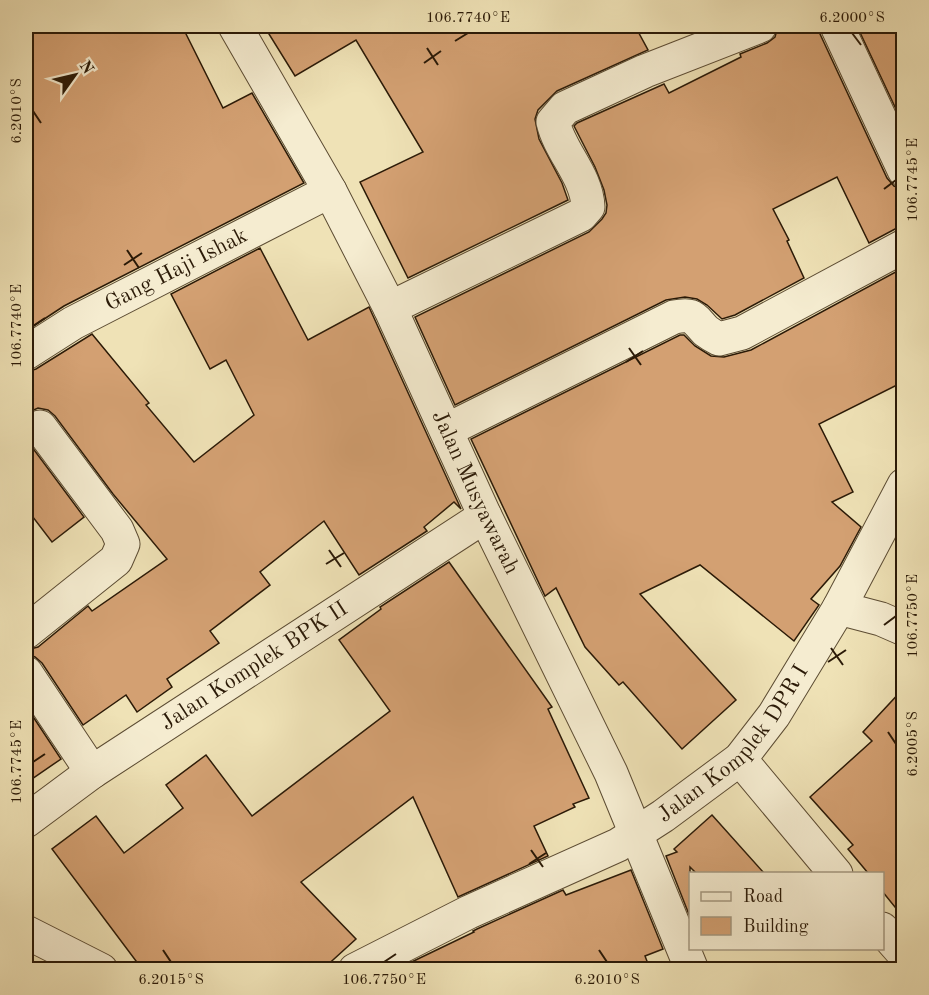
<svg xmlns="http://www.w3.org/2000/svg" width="929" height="995" viewBox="0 0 929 995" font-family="'Old Standard TT',serif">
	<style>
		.building { fill: #d3a072; stroke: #2b1a07; stroke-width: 1.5 }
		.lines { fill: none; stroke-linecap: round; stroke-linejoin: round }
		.street-casing { stroke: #5c4c33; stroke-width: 35 }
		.street { stroke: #f5ecd0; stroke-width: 33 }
		.ticks { fill: none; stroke: #2b1a07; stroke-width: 2 }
		.labels { text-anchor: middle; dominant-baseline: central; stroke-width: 4.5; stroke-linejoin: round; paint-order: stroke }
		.street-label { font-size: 22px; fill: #2b1a07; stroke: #f5ecd0 }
		.neatline { fill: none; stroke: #2b1a07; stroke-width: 2 }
		.ticks-label { font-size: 15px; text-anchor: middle; fill: #2b1a07 }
	</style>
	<rect width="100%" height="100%" fill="#efe2b6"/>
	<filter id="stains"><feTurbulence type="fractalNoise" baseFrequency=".00333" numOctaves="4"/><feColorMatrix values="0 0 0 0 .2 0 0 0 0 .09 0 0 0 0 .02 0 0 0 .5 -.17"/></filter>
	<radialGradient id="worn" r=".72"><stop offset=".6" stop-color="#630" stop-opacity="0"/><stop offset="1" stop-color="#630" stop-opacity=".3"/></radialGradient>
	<!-- building -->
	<g class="building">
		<path d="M26,26H182L223,108L252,93L304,183L64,306L26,331Z"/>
		<path d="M264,26H635L648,50L557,91L538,110L535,119L539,139L562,183L568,200L408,278L360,182L423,152L356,40L295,76Z"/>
		<path d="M778,26H818L820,34L887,178L894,186L903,189V227L895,229L869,243L837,177L773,209L789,240L787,241L804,278L735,315L722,319L707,305L697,299L685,297L666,300L455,405L415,317L589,232L602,219L606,213L607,205L604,190L595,167L574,126L577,123L664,84L669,93L741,57L740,54L767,43L775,37Z"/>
		<path d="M857,26H903V124Z"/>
		<path d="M260,248L308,340L369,307L461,509L454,502L424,527L427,531L359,575L324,521L260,572L270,585L210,631L219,643L167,679L172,687L137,712L126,695L83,725L42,663L35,657L26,654V650L38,647L88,606L92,611L167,559L113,494L55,416L48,410L38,408L29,412L26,416V372L36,369L92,334L149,403L146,405L194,462L254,415L226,360L210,369L171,294Z"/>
		<path d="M903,268V382L819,424L853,492L832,502L861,527L840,566L811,599L819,605L794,641L700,565L640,594L736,700L682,749L623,682L619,685L585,647L556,588L545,596L471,439L680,335H684L695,346L711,356L724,357L751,350Z"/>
		<path d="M26,439L84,517L52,542L26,508Z"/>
		<path d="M449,562L552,707L548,709L589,798L573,804L575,807L534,826L548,856L458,897L413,797L301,882L356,939L323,969H142L52,849L96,816L124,853L183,808L166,785L206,755L252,816L390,711L339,640L381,609L380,607Z"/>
		<path d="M903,689V917L882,891V873H868L848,849L853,845L810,797L872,741L863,732Z"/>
		<path d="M26,706L61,759L26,783Z"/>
		<path d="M712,815L764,873H696L690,867V917L666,856L677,852L674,849Z"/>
		<path d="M631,870L663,949L645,956L650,969H397L474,932L473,931L477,929L563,890L566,895Z"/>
	</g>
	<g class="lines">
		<defs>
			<g id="street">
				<path id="s1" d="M235,26L330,191L390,308L485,516L611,773L692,970"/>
				<path d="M837,26L904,170"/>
				<path d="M390,308L581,215L588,207C587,176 560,152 553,122L565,108L645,71L760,26"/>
				<path id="s2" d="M26,353L73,323L330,191"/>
				<path d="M447,430L674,317C695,313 693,318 706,331C710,334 715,337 719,339L742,333L904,246"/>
				<path d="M839,608L881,619L904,629"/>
				<path d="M26,632L116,560L123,544L117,530L40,427"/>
				<path d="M26,673L92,772"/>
				<path d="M740,759L836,874"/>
				<path id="s3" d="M26,821L92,772L485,516"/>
				<path d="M882,929L904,954"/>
				<path d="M26,932L101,970"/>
				<path id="s4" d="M355,970L469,912L618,845L663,816L740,759L774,715L839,608L904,485"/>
			</g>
		</defs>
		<!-- street casing -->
		<use href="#street" class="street-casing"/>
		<!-- street -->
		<use href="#street" class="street"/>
	</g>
	<!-- ticks -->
	<path class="ticks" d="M852,33L861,45M455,41L468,33M427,48L438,65M424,63L441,51M33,111L41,123M884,189L896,180M127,250L139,268M124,265L142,253M33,326L45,318M629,348L641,365M626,362L643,351M329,550L341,567M326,564L344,553M884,625L896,616M831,648L843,665M828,662L846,650M888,732L896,744M33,762L45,754M531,850L543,867M529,864L546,853M163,950L171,962M599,950L607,962M384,962L396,954"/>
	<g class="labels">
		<!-- street labels -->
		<g class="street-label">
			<text stroke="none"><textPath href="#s2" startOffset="172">Gang Haji Ishak</textPath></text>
			<text stroke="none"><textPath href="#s1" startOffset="525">Jalan Musyawarah</textPath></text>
			<text stroke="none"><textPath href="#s3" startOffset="276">Jalan Komplek BPK II</textPath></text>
			<text stroke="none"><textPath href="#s4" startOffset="447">Jalan Komplek DPR I</textPath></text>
		</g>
	</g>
	<!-- margin -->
	<rect width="929" height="995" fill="none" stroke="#efe2b6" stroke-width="66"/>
	<!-- legend -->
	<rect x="689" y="872" width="195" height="78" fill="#f5ecd0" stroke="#a49880" stroke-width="1.5"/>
	<rect x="701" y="892" width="30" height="9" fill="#f5ecd0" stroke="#a49880" stroke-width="1.5"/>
	<text x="743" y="902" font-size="18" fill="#2b1a07">Road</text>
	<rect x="701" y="917" width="30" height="18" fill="#d3a072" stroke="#a49880" stroke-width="1.5"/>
	<text x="743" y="932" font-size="18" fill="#2b1a07">Building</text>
	<!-- north arrow -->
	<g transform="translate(75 75) rotate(56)" stroke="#f5ecd0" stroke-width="4.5" paint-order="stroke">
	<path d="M0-4.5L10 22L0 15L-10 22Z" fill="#2b1a07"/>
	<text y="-9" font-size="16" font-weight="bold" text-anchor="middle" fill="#2b1a07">N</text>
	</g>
	<rect x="33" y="33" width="863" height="929" class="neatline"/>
	<g class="ticks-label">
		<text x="468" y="22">106.7740°E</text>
		<text x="852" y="22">6.2000°S</text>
		<text transform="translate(16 111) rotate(-90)" y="5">6.2010°S</text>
		<text transform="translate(912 180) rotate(-90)" y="5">106.7745°E</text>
		<text transform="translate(16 326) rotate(-90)" y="5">106.7740°E</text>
		<text transform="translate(912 616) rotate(-90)" y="5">106.7750°E</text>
		<text transform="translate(912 744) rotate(-90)" y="5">6.2005°S</text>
		<text transform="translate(16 762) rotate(-90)" y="5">106.7745°E</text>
		<text x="171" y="984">6.2015°S</text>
		<text x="384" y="984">106.7750°E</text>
		<text x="607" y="984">6.2010°S</text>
	</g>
	<rect width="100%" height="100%" filter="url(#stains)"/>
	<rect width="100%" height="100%" fill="url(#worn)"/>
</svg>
